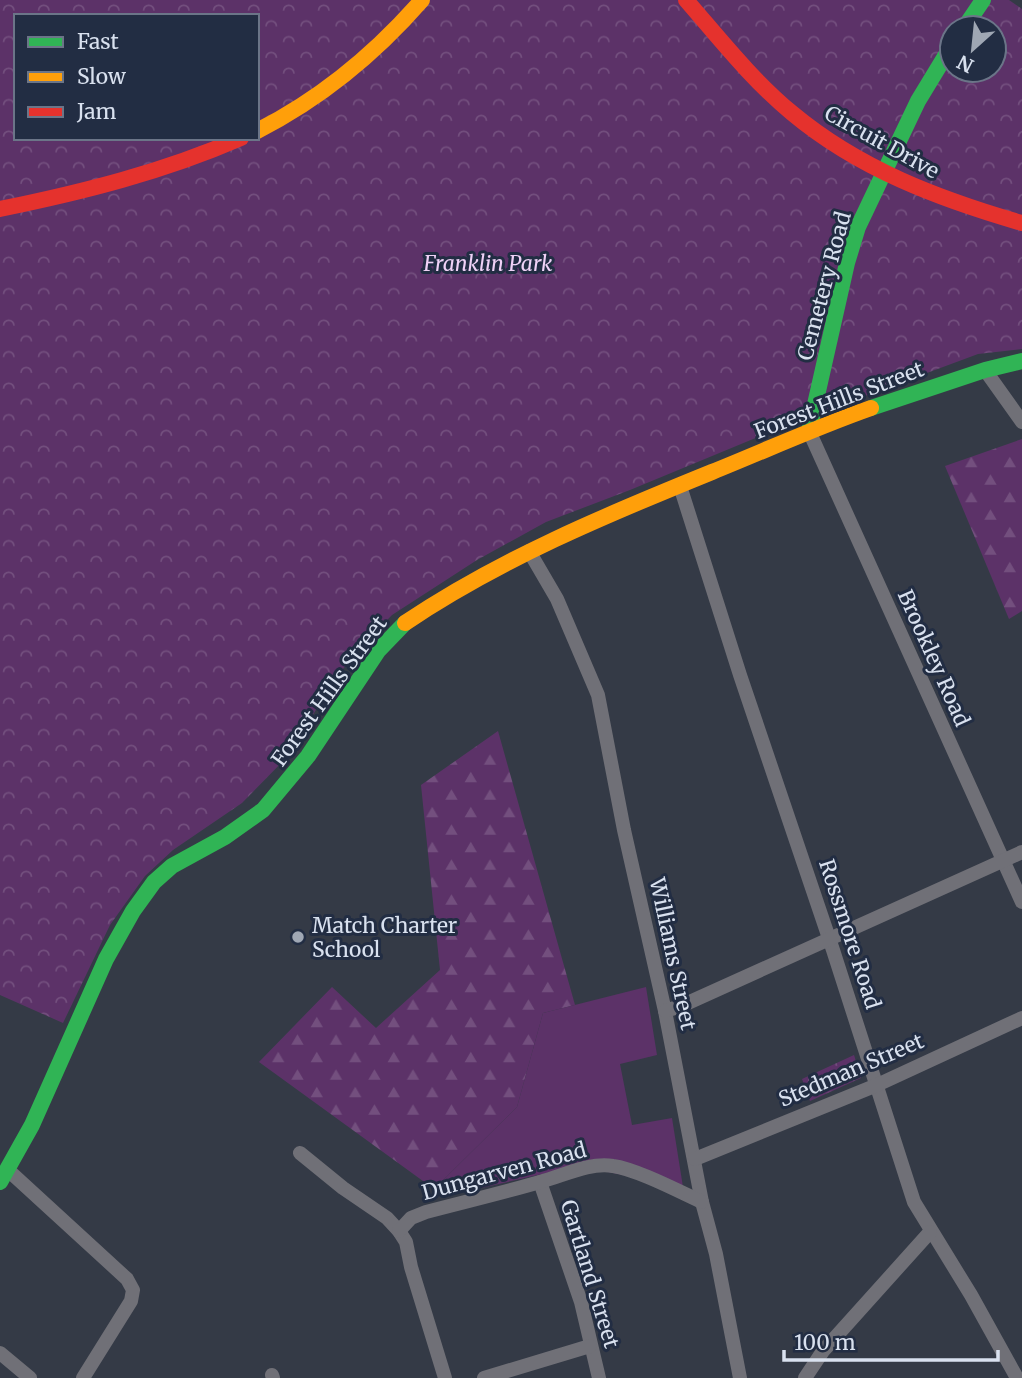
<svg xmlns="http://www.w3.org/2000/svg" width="1022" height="1378" viewBox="0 0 1022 1378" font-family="Merriweather,serif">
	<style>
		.forest { fill: url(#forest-firs) }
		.park { fill: url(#park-crowns); fill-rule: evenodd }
		.garden { fill: #5c3268 }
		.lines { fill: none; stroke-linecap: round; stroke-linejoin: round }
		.street { stroke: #707077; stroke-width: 14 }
		.fast { stroke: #30b455; stroke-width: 16 }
		.slow { stroke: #ff9f0a; stroke-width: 16 }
		.jam { stroke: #e5322d; stroke-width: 16 }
		.poi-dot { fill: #9fa7b4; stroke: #222d43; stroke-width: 2.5 }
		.labels { text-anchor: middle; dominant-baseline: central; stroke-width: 6; stroke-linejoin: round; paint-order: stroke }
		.street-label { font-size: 21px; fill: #d9e1ef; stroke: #222d43 }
		.park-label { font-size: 21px; font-style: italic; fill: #f0d2f7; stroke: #222d43 }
		.poi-label { font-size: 21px; fill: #d9e1ef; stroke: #222d43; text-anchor: start }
	</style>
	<defs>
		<pattern id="forest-firs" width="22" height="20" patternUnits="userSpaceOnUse" patternTransform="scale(1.75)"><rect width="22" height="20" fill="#5c3268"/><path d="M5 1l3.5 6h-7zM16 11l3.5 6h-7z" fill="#734f7e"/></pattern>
		<pattern id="park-crowns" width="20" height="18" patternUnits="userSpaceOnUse" patternTransform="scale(1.75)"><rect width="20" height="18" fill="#5c3268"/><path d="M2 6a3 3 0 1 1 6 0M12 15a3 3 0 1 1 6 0" fill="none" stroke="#734f7e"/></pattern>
	</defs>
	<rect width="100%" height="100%" fill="#343a46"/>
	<!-- forest -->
	<g class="forest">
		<path d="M1022,439V611L1009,619L945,466Z"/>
		<path d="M498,731L575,1005L543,1013L517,1107L434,1189L259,1062L332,987L376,1028L440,970L421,785Z"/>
	</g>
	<!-- park -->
	<g class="park">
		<path d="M0,0H1009L1022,9V349L978,354L787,425L630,490L546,522L477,560L392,615L360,648L334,680L288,756L242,803L173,850L145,876L110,925L63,1023L0,995ZM16,16H257V138H16ZM952,28H994V70H952Z"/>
		<path d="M854,1055L861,1078L810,1101L802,1079Z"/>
	</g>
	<!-- garden -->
	<path class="garden" d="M646,987L657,1055L620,1064L632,1125L672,1118L683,1187L578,1166L441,1197L434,1189L517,1107L543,1013Z"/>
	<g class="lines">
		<!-- street -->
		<g class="street">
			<path d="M985,370L1022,422"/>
			<path d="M809,431L1022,902"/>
			<path d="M680,486L740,675L833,950L914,1202L971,1295L1017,1378"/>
			<path d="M529,551L557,599L598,695L624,830L665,1011L702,1202L716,1254L740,1378"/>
			<path d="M665,1011L681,1006L1022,852"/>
			<path d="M300,1153L343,1188L387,1218L399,1231L406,1242L411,1267L445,1378"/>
			<path d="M695,1159L877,1085L1022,1018"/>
			<path d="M8,1170L127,1279L133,1290L131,1301L83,1378"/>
			<path d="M540,1182L581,1302L599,1378"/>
			<path d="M399,1231L411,1218L426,1212C464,1202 502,1193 540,1182C563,1176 589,1162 613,1166C636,1169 680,1192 702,1202"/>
			<path d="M0,1353L30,1378"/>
			<path d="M272,1375L273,1378"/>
			<path d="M484,1378L590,1346"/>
			<path d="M805,1378L823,1351L930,1232"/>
		</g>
		<!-- fast -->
		<g class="fast">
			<path d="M964,28L983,0"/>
			<path d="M871,408L985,370L1022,361"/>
			<path d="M809,431L847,263L858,227L918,101L952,45"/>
			<path d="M0,1182L32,1125L106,959L133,911L154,882L172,866L225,837L263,810L308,756L378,651L405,623"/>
		</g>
		<!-- slow -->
		<g class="slow">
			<path d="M257,131C322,98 374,55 422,0"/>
			<path d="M405,623C500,559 606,515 712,472C764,451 817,427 871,408"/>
		</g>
		<!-- jam -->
		<g class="jam">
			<path d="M686,0C720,39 752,80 792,113C859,169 939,199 1022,223"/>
			<path d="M0,209C83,192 163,172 241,138"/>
		</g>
	</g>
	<!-- markers -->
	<circle class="poi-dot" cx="298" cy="937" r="7"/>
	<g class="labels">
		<!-- street labels -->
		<g class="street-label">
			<text transform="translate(882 142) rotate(29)">Circuit Drive</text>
			<text transform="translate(824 286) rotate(-75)">Cemetery Road</text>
			<text transform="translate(839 400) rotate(-21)">Forest Hills Street</text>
			<text transform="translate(934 658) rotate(66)">Brookley Road</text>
			<text transform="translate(329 691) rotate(-54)">Forest Hills Street</text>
			<text transform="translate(850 934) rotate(72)">Rossmore Road</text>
			<text transform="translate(673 954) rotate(78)">Williams Street</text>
			<text transform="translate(851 1070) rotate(-23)">Stedman Street</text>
			<text transform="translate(504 1171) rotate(-15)">Dungarven Road</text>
			<text transform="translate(590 1274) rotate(73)">Gartland Street</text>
		</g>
		<!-- park labels -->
		<g class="park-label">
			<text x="488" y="263">Franklin Park</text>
		</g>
		<!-- poi labels -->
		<g class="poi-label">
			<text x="312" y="925">Match Charter<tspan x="312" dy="24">School</tspan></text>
		</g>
	</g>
	<!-- legend -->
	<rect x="14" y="14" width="245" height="126" fill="#222d43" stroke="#6b7588" stroke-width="2"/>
	<rect x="28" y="37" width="35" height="10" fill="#30b455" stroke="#6b7588" stroke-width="2"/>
	<text x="77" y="49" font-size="21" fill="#d9e1ef">Fast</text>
	<rect x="28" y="72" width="35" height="10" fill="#ff9f0a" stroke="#6b7588" stroke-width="2"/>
	<text x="77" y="84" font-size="21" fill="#d9e1ef">Slow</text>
	<rect x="28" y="107" width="35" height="10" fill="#e5322d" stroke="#6b7588" stroke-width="2"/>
	<text x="77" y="119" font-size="21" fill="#d9e1ef">Jam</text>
	<!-- north arrow -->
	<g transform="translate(973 49) rotate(207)"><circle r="33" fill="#222d43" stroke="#6b7588" stroke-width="2"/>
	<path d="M0-5L12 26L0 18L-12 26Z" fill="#9fa7b4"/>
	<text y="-10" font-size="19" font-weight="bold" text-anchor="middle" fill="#d9e1ef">N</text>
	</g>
	<!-- scale -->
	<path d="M784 1350v10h214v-10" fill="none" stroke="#d9e1ef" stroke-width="3.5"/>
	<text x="794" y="1350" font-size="21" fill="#d9e1ef" stroke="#222d43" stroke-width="5" paint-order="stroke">100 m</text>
</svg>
